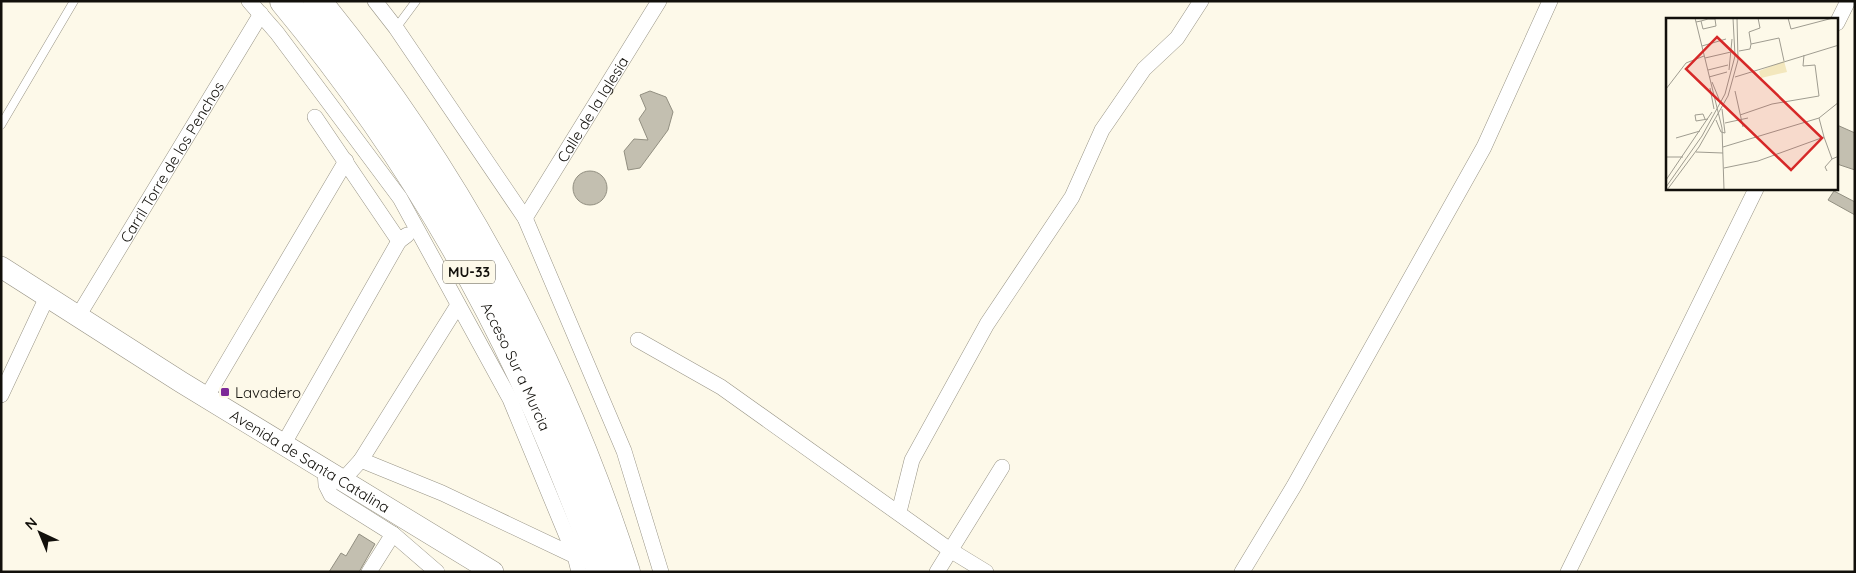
<svg xmlns="http://www.w3.org/2000/svg" width="1856" height="573" viewBox="0 0 1856 573" font-family="Quicksand,sans-serif">
	<style>
		.building { fill: #c3bfb0; stroke: #928f81 }
		.lines { fill: none; stroke-linecap: round; stroke-linejoin: round }
		.service-casing { stroke: #989486; stroke-width: 9 }
		.minor-casing { stroke: #989486; stroke-width: 16 }
		.secondary-casing { stroke: #989486; stroke-width: 22 }
		.motorway-casing { stroke: #989486; stroke-width: 29 }
		.service { stroke: #fff; stroke-width: 8 }
		.minor { stroke: #fff; stroke-width: 15 }
		.secondary { stroke: #fff; stroke-width: 21 }
		.motorway { stroke: #fff; stroke-width: 28 }
		.poi-dot { fill: #7d2998; stroke: #fdf9e9; stroke-width: 2 }
		.labels { text-anchor: middle; dominant-baseline: central; stroke-width: 4; stroke-linejoin: round; paint-order: stroke }
		.shield { fill: #fdf9e9; stroke: #58564e; stroke-width: 1 }
		.shield-label { font-size: 14px; font-weight: bold; fill: #12100b }
		.street-label { font-size: 15px; fill: #12100b; stroke: #fdf9e9 }
		.poi-label { font-size: 15px; fill: #12100b; stroke: #fdf9e9; text-anchor: start }
		.inset-road { fill: none; stroke: #9f9c90; stroke-width: 1 }
		.view { fill: #d62828; fill-opacity: 0.15; stroke: #d62828; stroke-width: 2.5 }
		.inset-edge { fill: none; stroke: #12100b; stroke-width: 2.5 }
	</style>
	<rect width="100%" height="100%" fill="#fdf9e9"/>
	<!-- building -->
	<g class="building">
		<path d="M650,91L666,97L673,112L668,130L640,168L628,170L624,151L634,139L648,140L639,119L646,109L640,95Z"/>
		<path d="M1837,125L1855,133V170L1837,164Z"/>
		<circle cx="590" cy="188" r="17"/>
		<path d="M1834,191L1855,202V215L1828,200Z"/>
		<path d="M359,534L375,544L359,572H329L341,553L346,556Z"/>
	</g>
	<g class="lines">
		<defs>
			<g id="service">
				<path d="M396,28L416,1"/>
				<path d="M1,125L74,1"/>
			</g>
			<g id="minor">
				<path d="M249,1L277,33L400,198L510,399L575,556L579,572"/>
				<path d="M375,1L396,28L525,218L624,451L661,572"/>
				<path d="M1837,23L1848,1"/>
				<path d="M315,117L399,241L407,235"/>
				<path id="s1" d="M525,218L659,1"/>
				<path id="s2" d="M83,308L261,14"/>
				<path d="M638,340L721,387L950,550L986,572"/>
				<path d="M1,395L47,297"/>
				<path d="M206,398L346,161"/>
				<path d="M283,445L399,241"/>
				<path d="M361,460L458,305"/>
				<path d="M325,471L326,485L331,495L393,534L437,572"/>
				<path d="M342,481L361,460L442,493L575,556"/>
				<path d="M899,512L912,460L987,324L1072,197L1102,130L1144,69L1177,38L1201,1"/>
				<path d="M369,572L393,534"/>
				<path d="M937,572L1002,467"/>
				<path d="M1242,572L1294,486L1484,147L1550,1"/>
				<path d="M1568,572L1756,189"/>
			</g>
			<g id="secondary">
				<path id="s3" d="M1,267L181,382L493,572"/>
			</g>
			<g id="motorway">
				<path id="s4" d="M284,1C396,136 487,287 554,448C571,489 588,530 601,572"/>
				<path d="M317,1C455,170 560,364 626,572"/>
			</g>
		</defs>
		<!-- service casing -->
		<use href="#service" class="service-casing"/>
		<!-- minor casing -->
		<use href="#minor" class="minor-casing"/>
		<!-- secondary casing -->
		<use href="#secondary" class="secondary-casing"/>
		<!-- motorway casing -->
		<use href="#motorway" class="motorway-casing"/>
		<!-- service -->
		<use href="#service" class="service"/>
		<!-- minor -->
		<use href="#minor" class="minor"/>
		<!-- secondary -->
		<use href="#secondary" class="secondary"/>
		<!-- motorway -->
		<use href="#motorway" class="motorway"/>
	</g>
	<!-- markers -->
	<rect class="poi-dot" x="220" y="387" width="10" height="10" rx="2.5"/>
	<g class="labels">
		<!-- shield labels -->
		<rect class="shield" x="443" y="260.5" width="52" height="23" rx="4"/>
		<g class="shield-label">
			<text x="469" y="272">MU-33</text>
		</g>
		<!-- street labels -->
		<g class="street-label">
			<text stroke="none"><textPath href="#s1" startOffset="128">Calle de la Iglesia</textPath></text>
			<text stroke="none"><textPath href="#s2" startOffset="171">Carril Torre de los Penchos</textPath></text>
			<text stroke="none"><textPath href="#s4" startOffset="434">Acceso Sur a Murcia</textPath></text>
			<text stroke="none"><textPath href="#s3" startOffset="365">Avenida de Santa Catalina</textPath></text>
		</g>
		<!-- poi labels -->
		<g class="poi-label">
			<text x="235" y="392">Lavadero</text>
		</g>
	</g>
	<!-- overview -->
	<g transform="translate(1666 18)">
		<rect width="172" height="172" fill="#fdf9e9"/>
		<path d="M118,43L121,54L95,60L93,53Z" fill="#f3e7bd"/>
		<path class="inset-road" d="M29,0L56,110L58,172M122,0L125,11L167,0M30,4L35,3L42,1H49L50,8L37,11L35,3M85,26L83,14L94,10L92,0M36,28L60,21M73,33L84,31L85,26L113,20L118,43M39,40L65,34M42,52L62,47M63,52L66,21M43,59L61,54M69,59L173,27M46,64L53,81M44,70L48,91M0,71L20,45L38,38M69,73L77,109M74,97L106,86L153,78L149,47L137,48L138,37M153,100L158,119M39,101L37,96L29,97L30,103L42,101M50,102L55,114L59,115L56,91M59,105L82,100M10,120L34,113M57,129L153,100L173,84M30,134L57,135M0,139H17M58,150L92,143L158,119L166,141L173,138M161,153L159,149L166,141M0,162L46,94M0,169L36,118L59,76L69,38L67,0M1,172L33,129L62,78L72,42L71,0"/>
		<path class="view" d="M51,19L156,120L125,152L20,51Z"/>
		<rect width="172" height="172" class="inset-edge"/>
	</g>
	<!-- border -->
	<rect width="1856" height="573" fill="none" stroke="#12100b" stroke-width="5"/>
	<!-- north arrow -->
	<g transform="translate(40 533) rotate(316)" stroke="#fdf9e9" stroke-width="4" paint-order="stroke">
	<path d="M0-4L9 19L0 12L-9 19Z" fill="#12100b"/>
	<text y="-8" font-size="14" font-weight="bold" text-anchor="middle" fill="#12100b">N</text>
	</g>
</svg>
